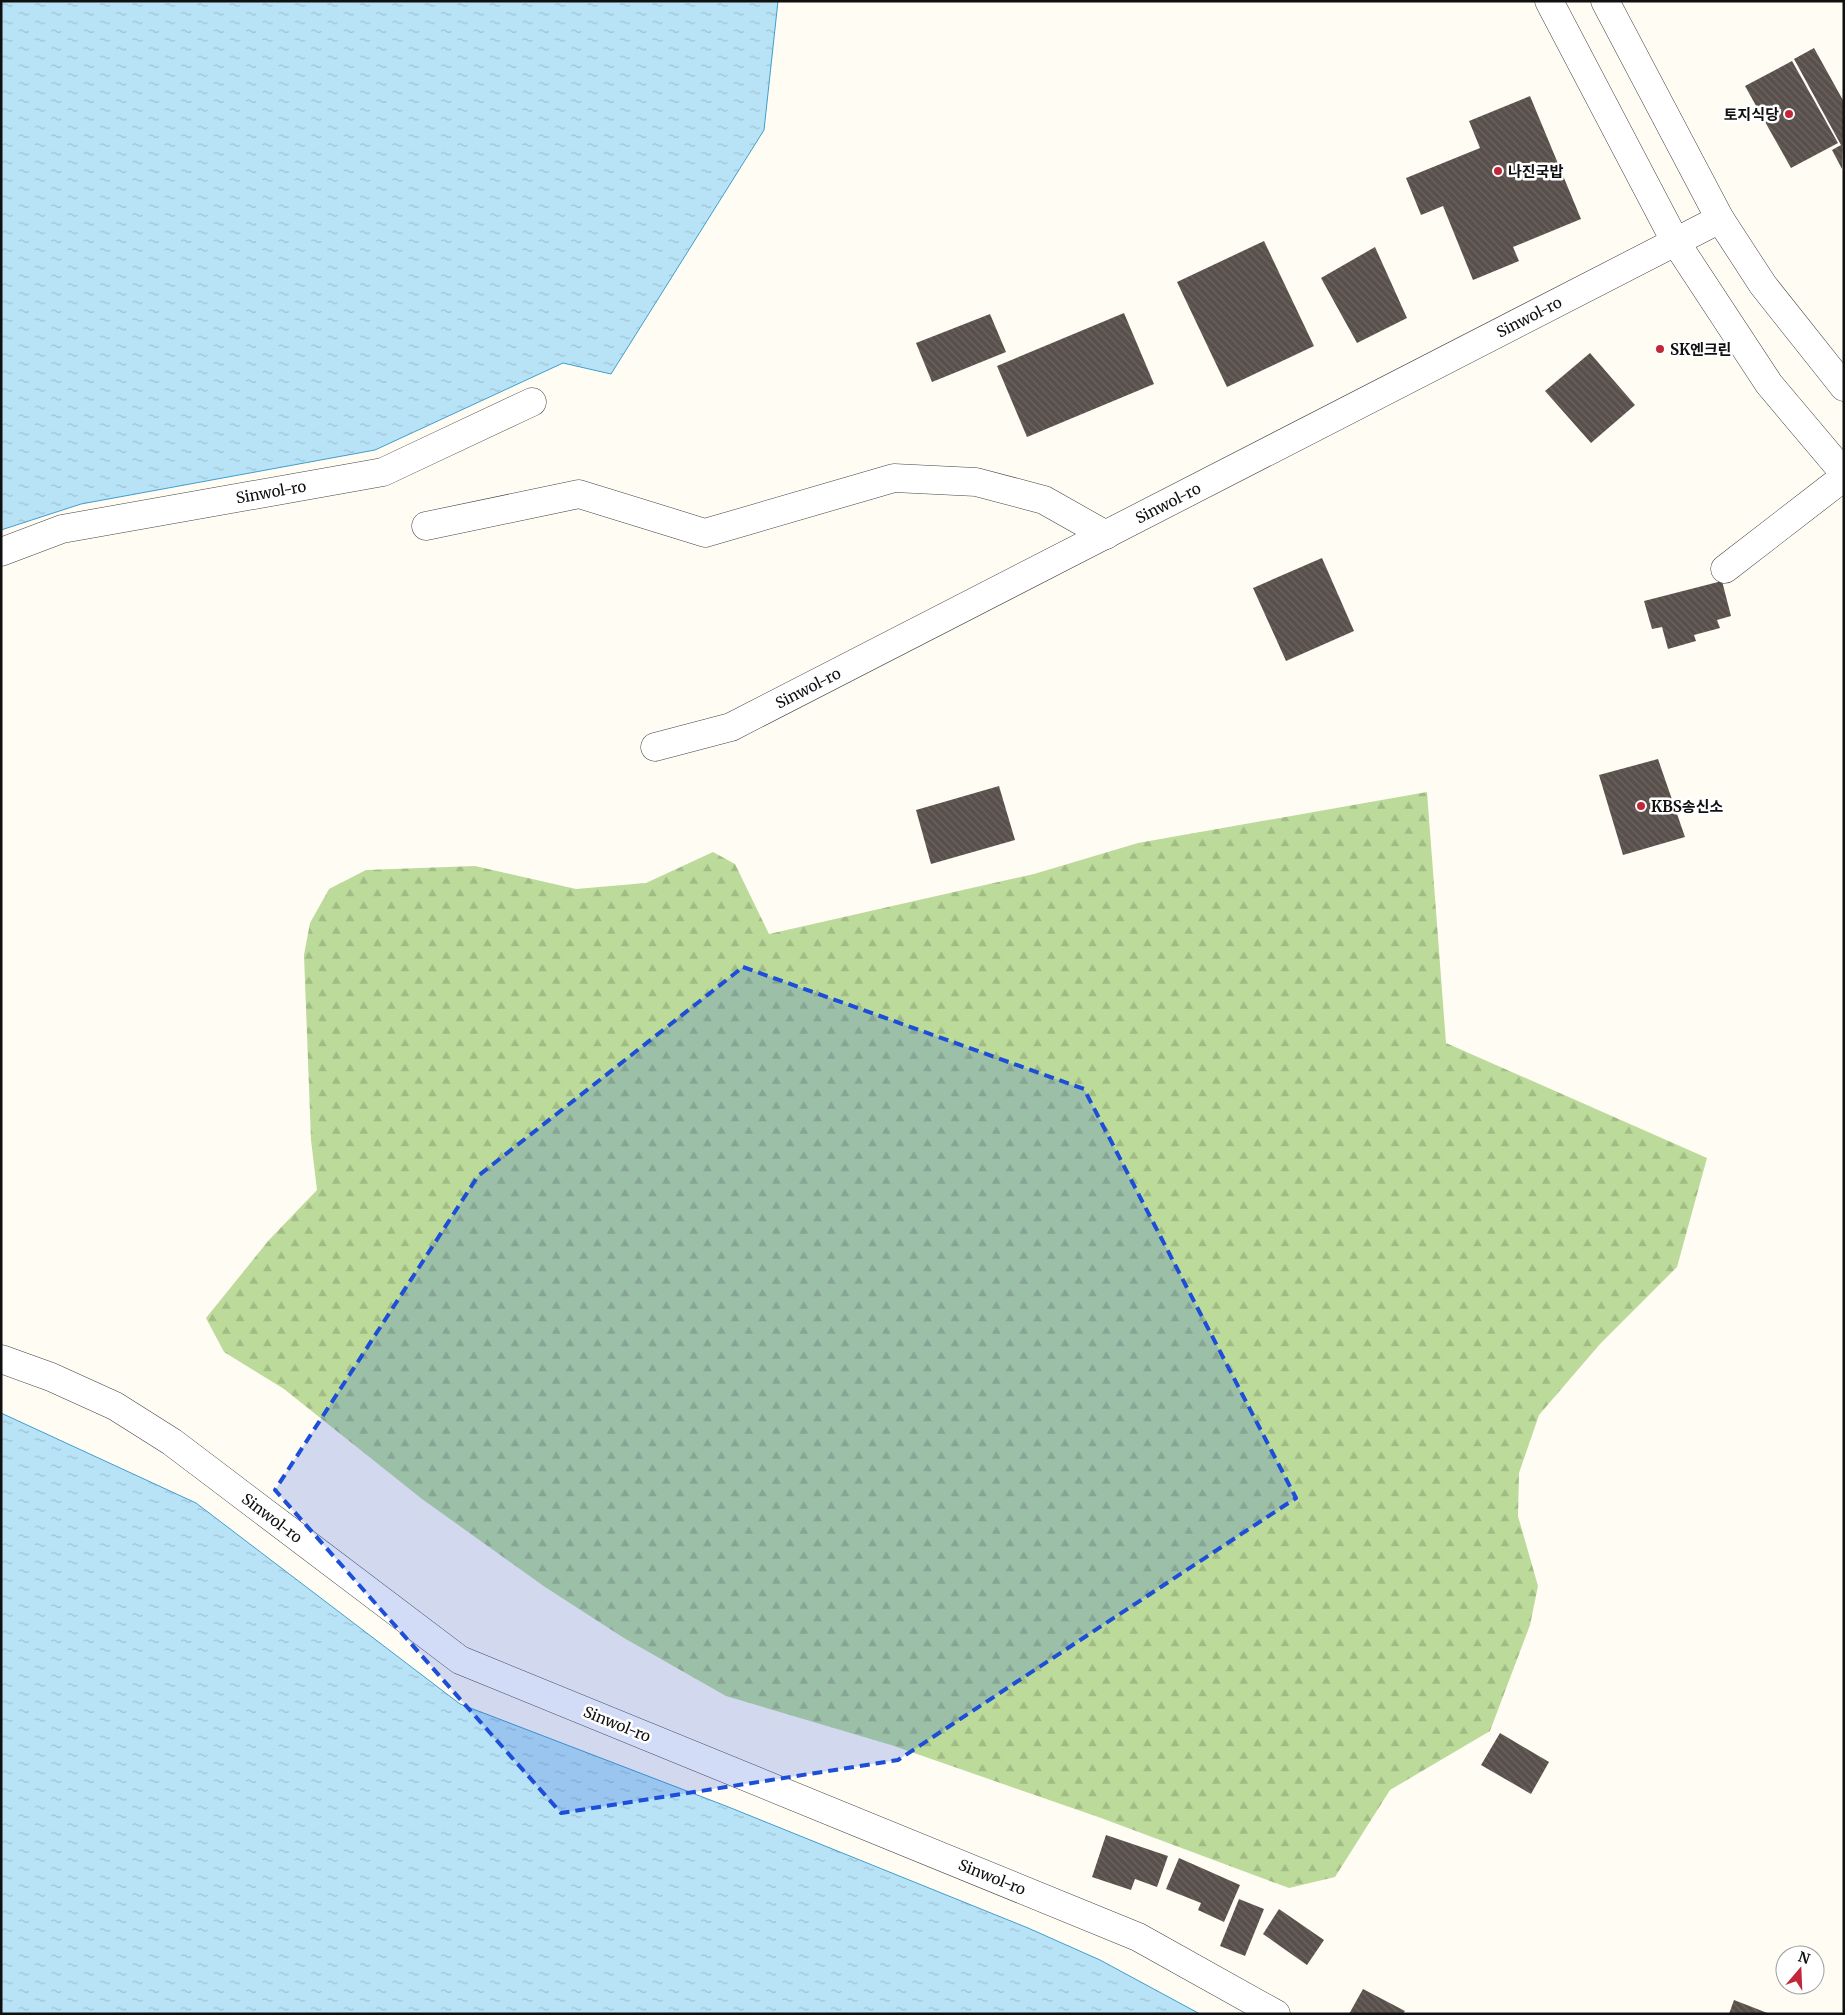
<svg xmlns="http://www.w3.org/2000/svg" width="1845" height="2015" viewBox="0 0 1845 2015" font-family="Merriweather,'Noto Sans KR',serif">
	<style>
		.forest { fill: url(#forest-firs) }
		.water { fill: url(#water-ripples); stroke: #3f9ece }
		.building { fill: url(#building-back-hatch) }
		.lines { fill: none; stroke-linecap: round; stroke-linejoin: round }
		.minor-casing { stroke: #434343; stroke-width: 29 }
		.minor { stroke: #fff; stroke-width: 28 }
		.marked { fill: #1d4ed8; fill-opacity: 0.2; stroke: #1d4ed8; stroke-width: 4; stroke-dasharray: 10 6; stroke-linejoin: round }
		.poi-dot { fill: #c22739; stroke: #fff; stroke-width: 2 }
		.labels { text-anchor: middle; dominant-baseline: central; stroke-width: 5; stroke-linejoin: round; paint-order: stroke }
		.poi-label { font-size: 15px; font-weight: bold; fill: #101010; stroke: #fff; text-anchor: start }
		.street-label { font-size: 15px; fill: #101010; stroke: #fff }
	</style>
	<defs>
		<pattern id="forest-firs" width="22" height="20" patternUnits="userSpaceOnUse" patternTransform="scale(1.25)"><rect width="22" height="20" fill="#bcdb9b"/><path d="M5 1l3.5 6h-7zM16 11l3.5 6h-7z" fill="#a1bb84"/></pattern>
		<pattern id="water-ripples" width="26" height="14" patternUnits="userSpaceOnUse" patternTransform="scale(1.25)"><rect width="26" height="14" fill="#b8e3f6"/><path d="M2 4q2-2 4 0t4 0M15 11q2-2 4 0t4 0" fill="none" stroke="#9dc2d2"/></pattern>
		<pattern id="building-back-hatch" width="6" height="6" patternUnits="userSpaceOnUse" patternTransform="scale(1.25)"><rect width="6" height="6" fill="#59504c"/><path d="M-1 5l2 2M0 0l6 6M5-1l2 2" fill="none" stroke="#6c6561"/></pattern>
	</defs>
	<rect width="100%" height="100%" fill="#fffcf4"/>
	<!-- forest -->
	<path class="forest" d="M1427,792L1446,1043L1707,1158L1677,1267L1600,1344L1539,1415L1519,1473L1518,1516L1538,1586L1530,1625L1490,1731L1390,1790L1335,1877L1289,1888L1101,1818L891,1745L726,1696L624,1638L545,1587L422,1499L284,1389L224,1352L206,1318L269,1240L317,1190L311,1140L304,955L310,923L329,889L366,870L475,866L576,889L646,883L713,852L735,864L769,934L1034,874L1138,843Z"/>
	<!-- water -->
	<g class="water">
		<path d="M1,1H778L764,130L611,374L563,363L375,450L81,504L1,530Z"/>
		<path d="M1,1413L196,1503L460,1704L726,1806L1028,1928L1100,1960L1200,2014H1Z"/>
	</g>
	<!-- building -->
	<g class="building">
		<path d="M1814,48L1844,102L1842,169L1832,150L1841,145L1794,59Z"/>
		<path d="M1792,61L1838,143L1791,168L1745,86Z"/>
		<path d="M1530,96L1581,219L1513,247L1519,261L1473,280L1443,206L1421,215L1406,178L1480,148L1469,121Z"/>
		<path d="M1264,241L1314,346L1227,387L1177,282Z"/>
		<path d="M1375,247L1407,318L1357,343L1321,278Z"/>
		<path d="M1124,313L1154,384L1027,437L997,366Z"/>
		<path d="M990,314L1006,352L932,382L916,343Z"/>
		<path d="M1590,353L1635,405L1591,443L1545,391Z"/>
		<path d="M1322,558L1354,631L1286,661L1253,588Z"/>
		<path d="M1722,581L1731,616L1717,620L1720,628L1694,635L1696,641L1668,649L1662,627L1652,629L1644,601Z"/>
		<path d="M1658,759L1685,837L1623,855L1599,775Z"/>
		<path d="M999,786L1015,840L931,864L916,810Z"/>
		<path d="M1500,1733L1549,1762L1531,1794L1481,1765Z"/>
		<path d="M1106,1835L1168,1856L1157,1887L1135,1879L1131,1890L1092,1877Z"/>
		<path d="M1179,1858L1240,1885L1224,1922L1198,1910L1201,1903L1166,1889Z"/>
		<path d="M1239,1899L1264,1909L1245,1956L1220,1946Z"/>
		<path d="M1279,1909L1324,1940L1307,1965L1263,1934Z"/>
		<path d="M1363,1989L1405,2011L1403,2014H1349Z"/>
		<path d="M1734,2000L1770,2014H1729Z"/>
	</g>
	<g class="lines">
		<defs>
			<g id="minor">
				<path d="M1549,1L1675,241L1769,384L1844,473"/>
				<path d="M1605,1L1720,219L1763,285L1844,387"/>
				<path d="M426,526L579,494L705,533L894,478L976,482L1044,500L1106,535"/>
				<path d="M1,552L62,529L383,472L532,402"/>
				<path d="M1725,569L1844,477"/>
				<path d="M655,747L731,727L1720,219"/>
				<path d="M1,1359L51,1377L115,1406L172,1442L460,1660L1138,1937L1276,2014"/>
			</g>
		</defs>
		<!-- minor casing -->
		<use href="#minor" class="minor-casing"/>
		<!-- minor -->
		<use href="#minor" class="minor"/>
	</g>
	<!-- marked area -->
	<path class="marked" d="M743,967L1084,1089L1296,1498L898,1760L561,1813L275,1490L478,1176Z"/>
	<!-- markers -->
	<g class="poi-dot">
		<circle cx="1789" cy="114" r="5"/>
		<circle cx="1498" cy="171" r="5"/>
		<circle cx="1660" cy="349" r="5"/>
		<circle cx="1641" cy="806" r="5"/>
	</g>
	<g class="labels">
		<!-- poi labels -->
		<g class="poi-label">
			<text x="1779" y="114" text-anchor="end">토지식당</text>
			<text x="1508" y="171">나진국밥</text>
			<text x="1670" y="349">SK엔크린</text>
			<text x="1651" y="806">KBS송신소</text>
		</g>
		<!-- street labels -->
		<g class="street-label">
			<text transform="translate(1529 317) rotate(-27)">Sinwol-ro</text>
			<text transform="translate(271 492) rotate(-10)">Sinwol-ro</text>
			<text transform="translate(1168 503) rotate(-27)">Sinwol-ro</text>
			<text transform="translate(808 688) rotate(-27)">Sinwol-ro</text>
			<text transform="translate(272 1518) rotate(37)">Sinwol-ro</text>
			<text transform="translate(617 1724) rotate(22)">Sinwol-ro</text>
			<text transform="translate(992 1877) rotate(22)">Sinwol-ro</text>
		</g>
	</g>
	<!-- border -->
	<rect width="1845" height="2015" fill="none" stroke="#101010" stroke-width="5"/>
	<!-- north arrow -->
	<g transform="translate(1800 1970) rotate(19)"><circle r="24" fill="#ffffff" stroke="#9f9f9f"/>
	<path d="M0-4L9 19L0 12L-9 19Z" fill="#c22739"/>
	<text y="-8" font-size="14" font-weight="bold" text-anchor="middle" fill="#101010">N</text>
	</g>
</svg>
